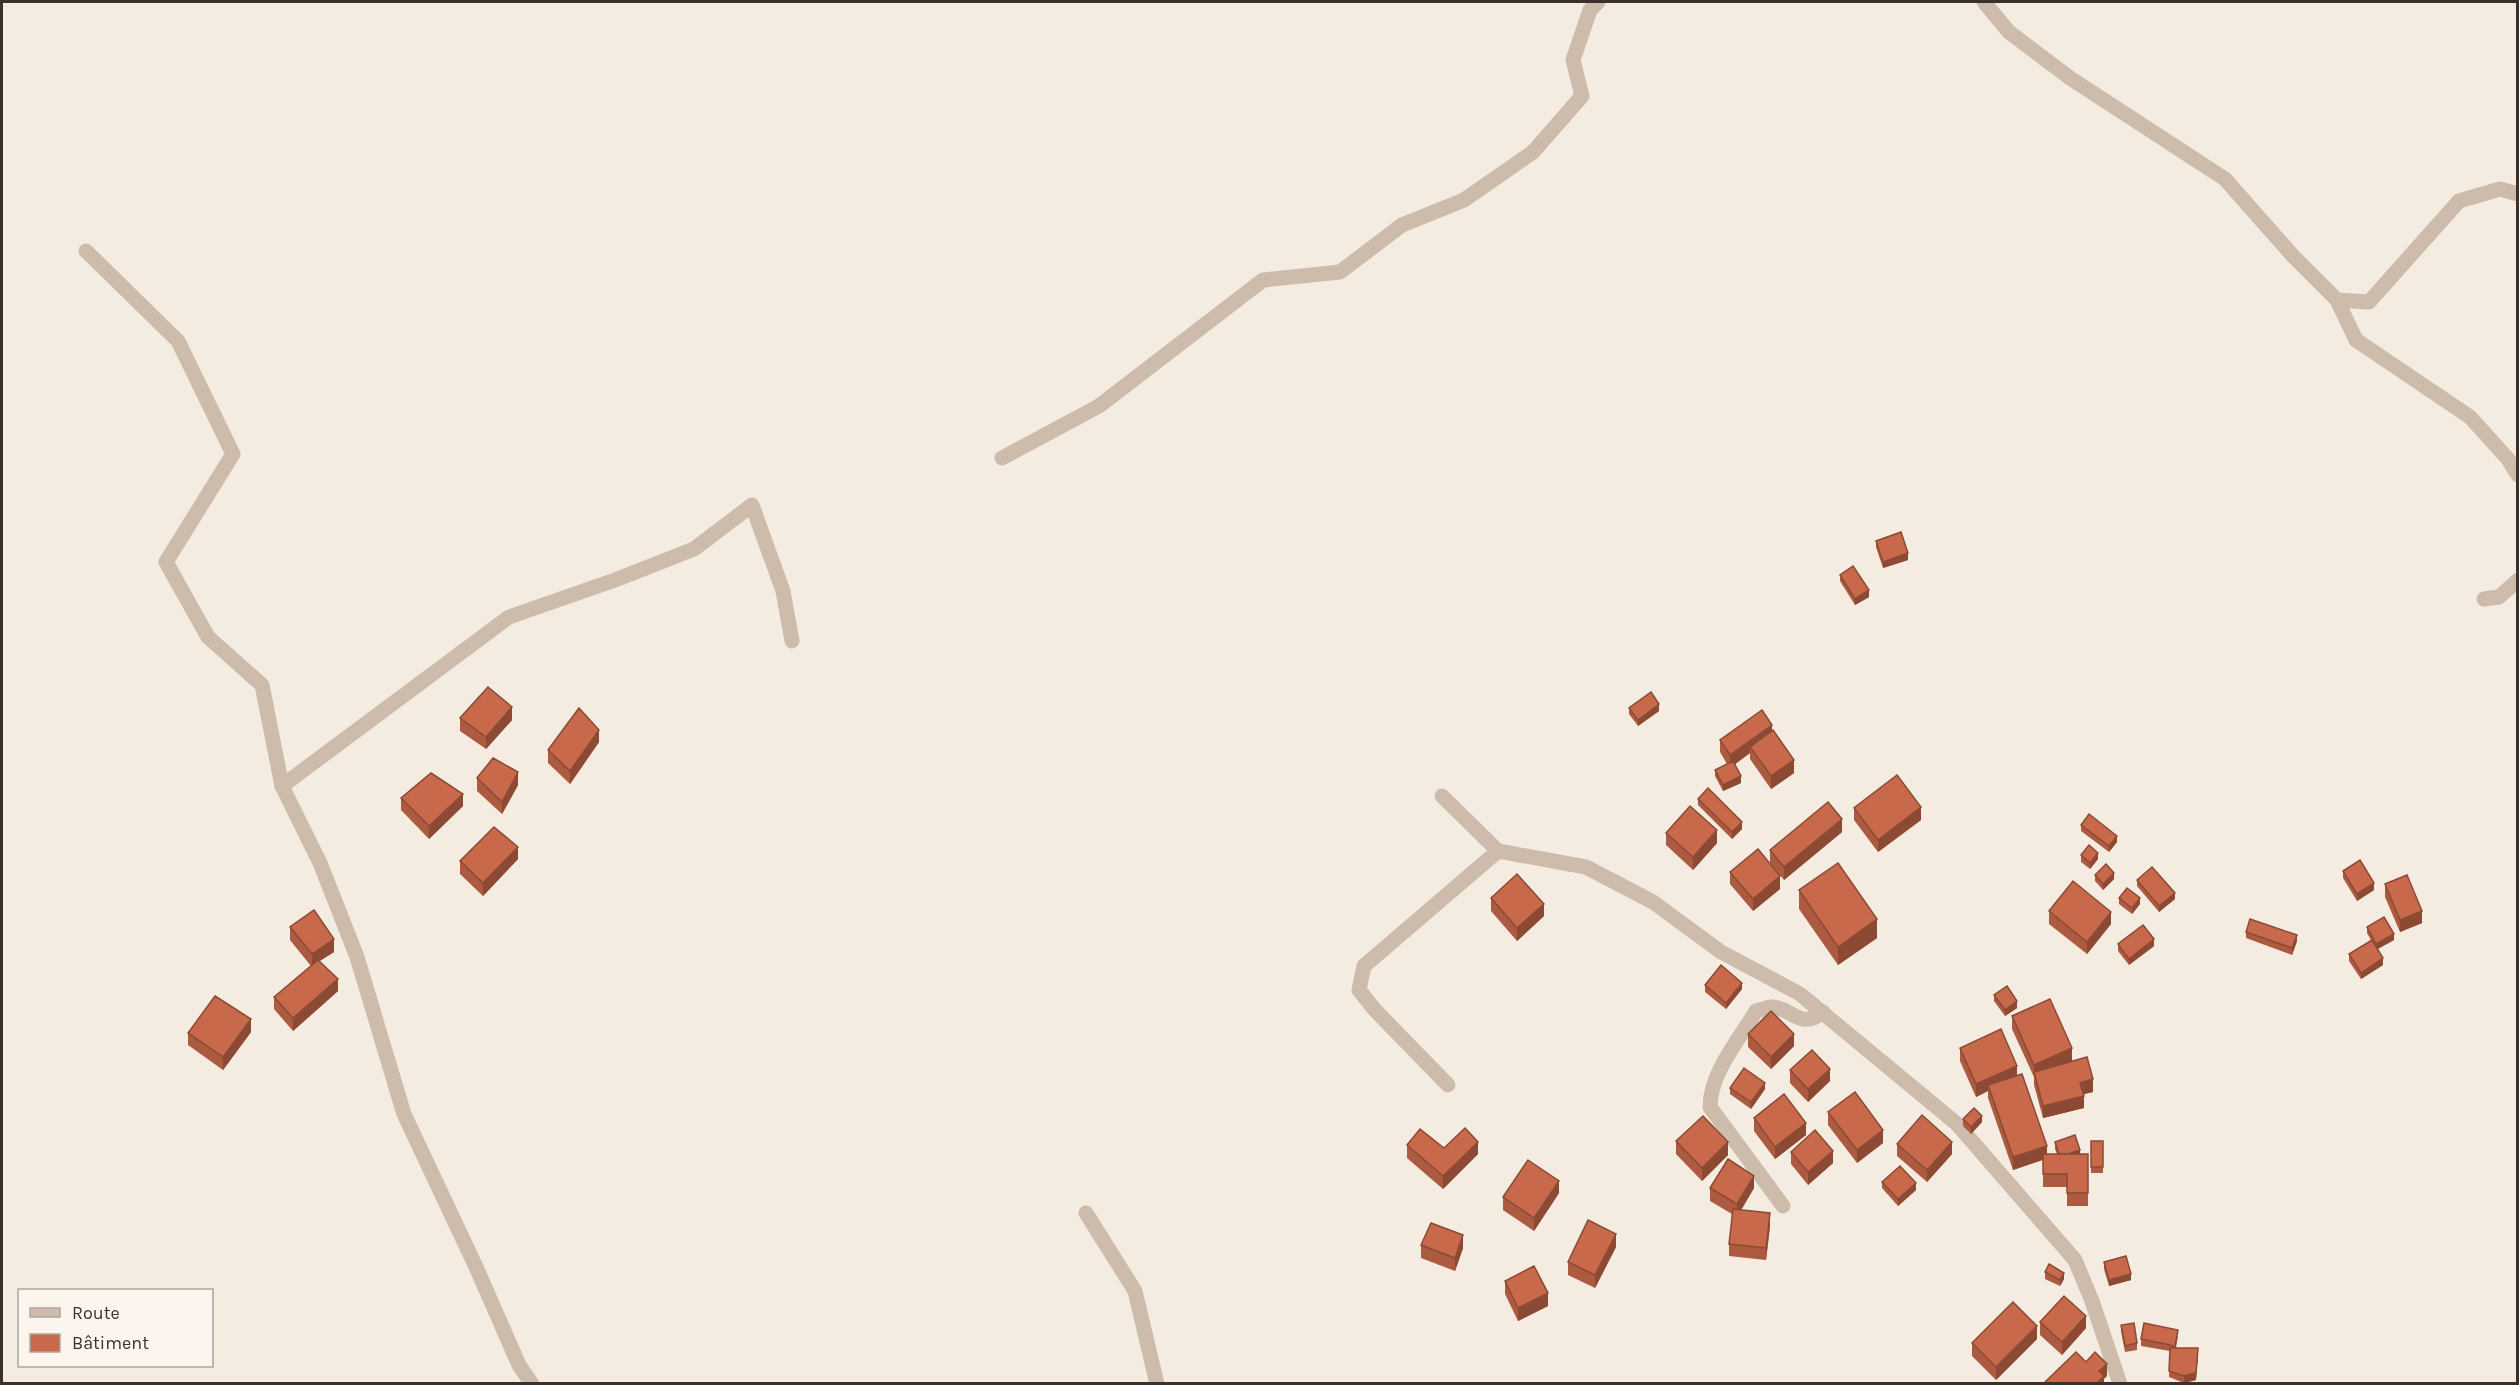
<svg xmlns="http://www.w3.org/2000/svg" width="2519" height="1385" viewBox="0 0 2519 1385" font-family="Karla,sans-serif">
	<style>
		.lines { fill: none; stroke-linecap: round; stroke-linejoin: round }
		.minor { stroke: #cdbbac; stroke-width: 15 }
		.wall { fill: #ac5a40 }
		.shaded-wall { fill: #8c4a34 }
		.building { fill: #c8694b; stroke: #8c4a34; stroke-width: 1.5 }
	</style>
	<rect width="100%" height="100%" fill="#f4ebe1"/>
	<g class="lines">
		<!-- minor -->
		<g class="minor">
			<path d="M1984,2L2009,32L2070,78L2225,179L2293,256L2337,300L2356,340L2470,417L2508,459L2518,475"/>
			<path d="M86,251L178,341L233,454L166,562L208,637L262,685L282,786L320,863L357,957L404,1114L476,1267L519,1365L532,1384"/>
			<path d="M2337,300L2369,302L2459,201L2500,189L2518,194"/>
			<path d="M1002,458L1099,406L1263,280L1340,272L1402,225L1464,200L1533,152L1582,96L1573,60L1590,10L1598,2"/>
			<path d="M2484,599L2499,597L2518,580"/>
			<path d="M282,786L509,617L615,580L694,549L752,505L783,591L792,641"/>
			<path d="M1442,796L1498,851L1586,867L1653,902L1721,952L1800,994L1957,1124L2075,1260L2092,1301L2120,1384"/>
			<path d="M1448,1085L1375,1010L1359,990L1364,966L1498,851"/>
			<path d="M1783,1206L1710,1107C1710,1073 1739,1040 1756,1011C1761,1010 1767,1007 1771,1007C1792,1007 1800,1031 1823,1012"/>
			<path d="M1086,1213L1135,1291L1157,1384"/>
		</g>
	</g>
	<!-- wall -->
	<g class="wall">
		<path d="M1876,541L1908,560L1883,568L1876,547Z"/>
		<path d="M1840,575L1869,597L1855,605L1840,581Z"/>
		<path d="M1629,708L1659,711L1638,726L1629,714Z"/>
		<path d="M460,718L512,720L486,749L460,731Z"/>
		<path d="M1772,731L1794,773L1771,789L1750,759V753L1735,764L1741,783L1723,791L1715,776V770L1727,764L1720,752V740Z"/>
		<path d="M599,742L570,784L548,763V750Z"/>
		<path d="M477,778L518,785L502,814L477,791Z"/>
		<path d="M401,798L463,806L429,839L401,810Z"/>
		<path d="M1698,799L1742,829L1732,839L1698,805Z"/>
		<path d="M1854,808L1921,820L1878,852L1854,820Z"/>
		<path d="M2081,825L2117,842L2109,852L2081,831Z"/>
		<path d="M1842,832L1784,880L1770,863V850Z"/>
		<path d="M1666,833L1717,843L1693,870L1666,845Z"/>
		<path d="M2081,855L2098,859L2090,869L2081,862Z"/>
		<path d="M518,859L483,896L460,874V861Z"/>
		<path d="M2343,871L2374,890L2357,901L2343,878Z"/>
		<path d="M1730,872L1780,889L1753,911L1730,884Z"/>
		<path d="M2095,875L2114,879L2103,890L2095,881Z"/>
		<path d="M2137,880L2175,899L2159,912L2137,886Z"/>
		<path d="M2385,884L2422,923L2400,932L2385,897Z"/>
		<path d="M1799,890L1877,938L1838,965L1799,909Z"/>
		<path d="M1491,898L1544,916L1517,941L1491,911Z"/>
		<path d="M2119,898L2140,904L2132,914L2119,904Z"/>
		<path d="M2049,911L2111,924L2087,954L2049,924Z"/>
		<path d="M290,927L334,952L319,961L338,991L293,1031L274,1009V997L311,966L290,940Z"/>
		<path d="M2367,927L2394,940L2377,949L2383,965L2361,979L2349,961V954L2371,940L2367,933Z"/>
		<path d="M2246,932L2297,941L2292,955L2246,938Z"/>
		<path d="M2118,944L2154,946L2129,965L2118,951Z"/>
		<path d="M1705,985L1742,989L1726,1009L1705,992Z"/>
		<path d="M1994,995L2017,1008L2005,1016L1994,1001Z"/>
		<path d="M2012,1016L2072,1061L2067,1063L2093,1092L2084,1094V1108L2043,1118L2034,1085V1077L2012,1029Z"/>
		<path d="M251,1032L223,1070L188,1045V1033Z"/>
		<path d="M1748,1034L1794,1046L1771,1069L1748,1047Z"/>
		<path d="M1960,1048L2017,1075L2047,1154H2057L2055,1149V1142L2080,1154H2088V1206H2067V1187H2043V1160L2013,1170L1988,1098V1091L1976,1097L1960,1061Z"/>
		<path d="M1790,1070L1830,1081L1808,1102L1790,1083Z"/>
		<path d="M1730,1088L1765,1089L1751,1109L1730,1094Z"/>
		<path d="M1828,1112L1883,1143L1857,1163L1828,1125Z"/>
		<path d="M1754,1118L1806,1135L1775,1159L1754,1131Z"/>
		<path d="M1963,1119L1982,1122L1971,1134L1963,1126Z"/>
		<path d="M1676,1141L1728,1155L1702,1181L1676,1154Z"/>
		<rect x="2091" y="1141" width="12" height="32"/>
		<path d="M1897,1144L1952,1154L1927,1182L1897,1156Z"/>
		<path d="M1407,1145L1444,1148L1478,1154L1443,1189L1407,1158Z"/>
		<path d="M1791,1152L1833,1163L1808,1185L1791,1164Z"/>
		<path d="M1882,1182L1916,1190L1898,1206L1882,1188Z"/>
		<path d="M1710,1188H1754L1741,1210L1770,1226L1766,1260L1729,1256V1244L1732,1214L1710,1201Z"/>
		<path d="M1559,1193L1534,1231L1503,1210V1197Z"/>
		<path d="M1421,1245L1463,1248L1455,1271L1421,1258Z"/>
		<path d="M1616,1247L1595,1288L1568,1275V1262Z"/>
		<path d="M2104,1262L2131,1280L2109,1286L2104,1269Z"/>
		<path d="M2045,1272L2064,1279L2060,1286L2045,1279Z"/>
		<path d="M1505,1281L1548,1306L1518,1321L1505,1294Z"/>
		<path d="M2040,1322L2086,1328L2062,1355L2040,1335Z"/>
		<path d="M2121,1325L2137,1343V1350L2125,1352L2121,1331Z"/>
		<path d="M2178,1336L2176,1348L2198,1354L2196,1380L2184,1383L2169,1377L2170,1351L2141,1346V1339Z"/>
		<path d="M2037,1339L1996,1380L1972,1356V1343Z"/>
	</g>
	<!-- shaded-wall -->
	<g class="shaded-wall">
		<path d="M1908,553V560L1883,568V562Z"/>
		<path d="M1869,590V597L1855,605V599Z"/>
		<path d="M1659,704V711L1638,726V720Z"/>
		<path d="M512,707V720L486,749V737Z"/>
		<path d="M1772,725V738L1750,747V753L1730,768V755Z"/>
		<path d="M599,730V742L570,784V771Z"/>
		<path d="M1794,760V773L1771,789V776Z"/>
		<path d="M518,772V785L502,814V802Z"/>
		<path d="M1741,776V783L1723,791V785Z"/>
		<path d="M463,794V806L429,839V826Z"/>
		<path d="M1921,807V820L1878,852V840Z"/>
		<path d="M1842,819V832L1784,880V867Z"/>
		<path d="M1742,822V829L1732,839V832Z"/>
		<path d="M1717,830V843L1693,870V857Z"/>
		<path d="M2117,836V842L2109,852V846Z"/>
		<path d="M518,847V859L483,896V883Z"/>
		<path d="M2098,853V859L2090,869V863Z"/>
		<path d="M2114,873V879L2103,890V884Z"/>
		<path d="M1780,876V889L1753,911V899Z"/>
		<path d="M2374,883V890L2357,901V894Z"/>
		<path d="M2175,893V899L2159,912V906Z"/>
		<path d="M2140,898V904L2132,914V908Z"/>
		<path d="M1544,904V916L1517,941V928Z"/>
		<path d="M2422,911V923L2400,932V920Z"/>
		<path d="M2111,912V924L2087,954V942Z"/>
		<path d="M1877,919V938L1838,965V947Z"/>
		<path d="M2394,934V940L2376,950V944Z"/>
		<path d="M2297,935V941L2292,955V948Z"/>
		<path d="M334,939V952L312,966V954Z"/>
		<path d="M2154,939V946L2129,965V959Z"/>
		<path d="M2383,958V965L2361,979V973Z"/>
		<path d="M338,979V991L293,1031V1018Z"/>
		<path d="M1742,983V989L1726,1009V1003Z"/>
		<path d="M2017,1001V1008L2005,1016V1010Z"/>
		<path d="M251,1019V1032L223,1070V1057Z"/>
		<path d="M1794,1034V1046L1771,1069V1057Z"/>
		<path d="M2072,1048V1061L2035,1077L2034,1073V1065Z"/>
		<path d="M2017,1066V1078L1988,1085V1091L1976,1097V1084Z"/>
		<path d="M1830,1069V1081L1808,1102V1089Z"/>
		<path d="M2093,1079V1092L2080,1095V1083Z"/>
		<path d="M1765,1083V1089L1751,1109V1102Z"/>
		<path d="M2084,1096V1108L2043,1118V1106Z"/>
		<path d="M1982,1116V1122L1971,1134V1127Z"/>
		<path d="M1806,1123V1135L1775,1159V1147Z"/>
		<path d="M1883,1130V1143L1857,1163V1150Z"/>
		<path d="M1478,1142V1154L1443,1189V1176Z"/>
		<path d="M1728,1142V1155L1702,1181V1168Z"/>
		<path d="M1952,1142V1154L1927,1182V1170Z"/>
		<path d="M2047,1146V1158L2013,1170V1157Z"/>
		<path d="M2080,1150V1156L2060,1157Z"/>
		<path d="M1833,1151V1163L1808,1185V1172Z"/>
		<path d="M1754,1176V1188L1737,1217V1204Z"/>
		<path d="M1559,1181V1193L1534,1231V1218Z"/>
		<path d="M1916,1183V1190L1898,1206V1199Z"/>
		<path d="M1770,1213V1226L1766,1260V1248Z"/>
		<path d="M1616,1234V1247L1595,1288V1275Z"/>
		<path d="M1463,1235V1248L1455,1271V1258Z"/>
		<path d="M2064,1273V1279L2060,1286V1280Z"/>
		<path d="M2131,1274V1280L2109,1286V1280Z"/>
		<path d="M1548,1293V1306L1518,1321V1308Z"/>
		<path d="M2086,1316V1328L2062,1355V1342Z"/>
		<path d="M2037,1326V1339L1996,1380V1367Z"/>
		<path d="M2198,1354L2196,1380L2184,1383V1376Z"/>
		<path d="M2107,1364V1376L2104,1379V1383H2097L2099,1371Z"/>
	</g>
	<!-- building -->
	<g class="building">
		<path d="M1901,532L1908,553L1883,562L1876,541Z"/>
		<path d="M1853,566L1869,590L1855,599L1840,575Z"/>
		<path d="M488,687L512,707L486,737L460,718Z"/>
		<path d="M1651,692L1659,704L1638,720L1629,708Z"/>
		<path d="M579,708L599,730L570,771L548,750Z"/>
		<path d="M1762,710L1772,725L1730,755L1720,740Z"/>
		<path d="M1773,730L1794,760L1771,776L1750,747Z"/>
		<path d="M493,758L518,772L502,802L477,778Z"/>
		<path d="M1733,761L1741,776L1723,785L1715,770Z"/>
		<path d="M431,773L463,794L429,826L401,798Z"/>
		<path d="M1897,775L1921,807L1878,840L1854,808Z"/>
		<path d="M1708,788L1742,822L1732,832L1698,799Z"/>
		<path d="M1828,802L1842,819L1784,867L1770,850Z"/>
		<path d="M1690,806L1717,830L1693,857L1666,833Z"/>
		<path d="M2089,814L2117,836L2109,846L2081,825Z"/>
		<path d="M494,827L518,847L483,883L460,861Z"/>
		<path d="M2089,845L2098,853L2090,863L2081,855Z"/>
		<path d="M1758,849L1780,876L1753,899L1730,872Z"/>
		<path d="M2360,860L2374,883L2357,894L2343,871Z"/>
		<path d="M1838,863L1877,919L1838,947L1799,890Z"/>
		<path d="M2106,864L2114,873L2103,884L2095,875Z"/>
		<path d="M2152,867L2175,893L2159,906L2137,880Z"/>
		<path d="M1517,874L1544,904L1517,928L1491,898Z"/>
		<path d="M2407,875L2422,911L2400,920L2385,884Z"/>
		<path d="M2073,881L2111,912L2087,942L2049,911Z"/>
		<path d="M2127,888L2140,898L2132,908L2119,898Z"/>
		<path d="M314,910L334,939L312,954L290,927Z"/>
		<path d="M2384,917L2394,934L2376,944L2367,927Z"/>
		<path d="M2250,919L2297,935L2292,948L2246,932Z"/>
		<path d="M2143,925L2154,939L2129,959L2118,944Z"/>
		<path d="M2372,940L2383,958L2361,973L2349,954Z"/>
		<path d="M318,960L338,979L293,1018L274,997Z"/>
		<path d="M1721,965L1742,983L1726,1003L1705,985Z"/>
		<path d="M2007,986L2017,1001L2005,1010L1994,995Z"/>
		<path d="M215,996L251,1019L223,1057L188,1033Z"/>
		<path d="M2050,999L2072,1048L2034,1065L2012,1016Z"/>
		<path d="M1771,1011L1794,1034L1771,1057L1748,1034Z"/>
		<path d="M2001,1029L2017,1066L1976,1084L1960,1048Z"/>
		<path d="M1812,1050L1830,1069L1808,1089L1790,1070Z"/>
		<path d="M2087,1057L2093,1079L2080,1083L2084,1096L2043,1106L2034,1072Z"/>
		<path d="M1744,1068L1765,1083L1751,1102L1730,1088Z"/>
		<path d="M2022,1074L2047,1146L2013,1157L1988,1085Z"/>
		<path d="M1855,1092L1883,1130L1857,1150L1828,1112Z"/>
		<path d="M1784,1094L1806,1123L1775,1147L1754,1118Z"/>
		<path d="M1974,1108L1982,1116L1971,1127L1963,1119Z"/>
		<path d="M1922,1115L1952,1142L1927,1170L1897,1144Z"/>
		<path d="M1703,1116L1728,1142L1702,1168L1676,1141Z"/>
		<path d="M1465,1128L1478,1142L1443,1176L1407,1145L1420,1129L1444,1148Z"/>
		<path d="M1815,1130L1833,1151L1808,1172L1791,1152Z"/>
		<path d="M2075,1135L2080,1150L2068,1154H2059L2055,1142Z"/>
		<rect x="2091" y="1141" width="12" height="26"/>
		<path d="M2043,1154H2088V1193H2067V1174H2043Z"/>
		<path d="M1728,1159L1754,1176L1737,1204L1710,1188Z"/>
		<path d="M1528,1160L1559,1181L1534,1218L1503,1197Z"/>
		<path d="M1900,1166L1916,1183L1898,1199L1882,1182Z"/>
		<path d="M1733,1209L1770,1213L1766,1248L1729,1244Z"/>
		<path d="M1588,1220L1616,1234L1595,1275L1568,1262Z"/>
		<path d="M1431,1223L1463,1235L1455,1258L1421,1245Z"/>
		<path d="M2126,1256L2131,1274L2109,1280L2104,1262Z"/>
		<path d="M2049,1264L2064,1273L2060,1280L2045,1272Z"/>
		<path d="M1534,1266L1548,1293L1518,1308L1505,1281Z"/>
		<path d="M2064,1296L2086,1316L2062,1342L2040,1322Z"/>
		<path d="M2013,1302L2037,1326L1996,1367L1972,1343Z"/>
		<path d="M2134,1323L2137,1343L2125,1346L2121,1325Z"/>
		<path d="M2144,1323L2178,1330L2175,1346L2141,1339Z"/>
		<path d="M2170,1348H2198L2196,1373L2184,1376L2169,1371Z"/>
		<path d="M2076,1352L2086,1362L2095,1352L2107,1364L2099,1371L2104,1376L2097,1383H2044Z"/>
	</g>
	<!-- border -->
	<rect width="2519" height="1385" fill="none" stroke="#3b302b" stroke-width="6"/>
	<!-- legend -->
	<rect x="18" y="1289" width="195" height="78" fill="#fbf5ee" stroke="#aea6a0" stroke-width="1.5"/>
	<rect x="30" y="1308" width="30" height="9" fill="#cdbbac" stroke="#aea6a0" stroke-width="1.5"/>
	<text x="72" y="1319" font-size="18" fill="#3b302b">Route</text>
	<rect x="30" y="1334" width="30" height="18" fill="#c8694b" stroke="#aea6a0" stroke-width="1.5"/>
	<text x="72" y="1349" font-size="18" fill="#3b302b">Bâtiment</text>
</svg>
